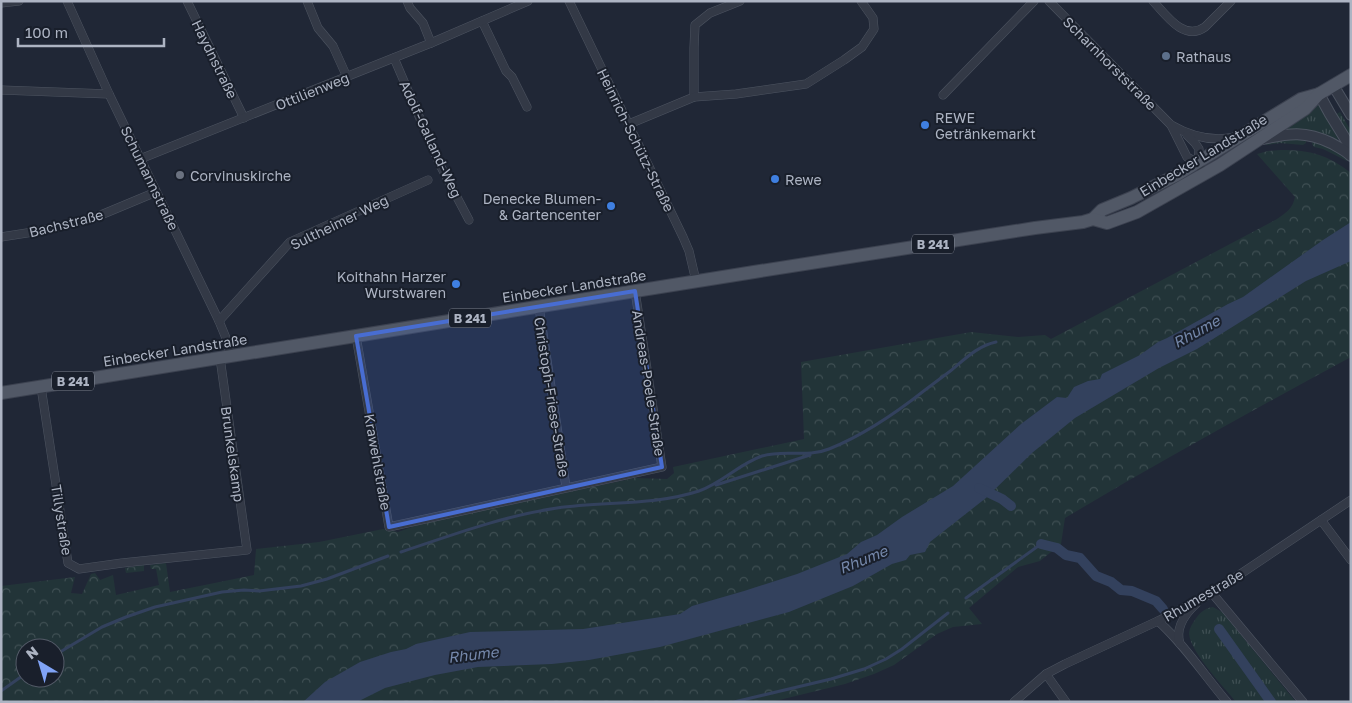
<svg xmlns="http://www.w3.org/2000/svg" width="1352" height="703" viewBox="0 0 1352 703" font-family="'Golos Text',sans-serif">
	<style>
		.grass { fill: url(#grass-tufts) }
		.forest { fill: url(#forest-crowns); fill-rule: evenodd }
		.water { fill: #33415d }
		.lines { fill: none; stroke-linecap: round; stroke-linejoin: round }
		.stream { stroke: #33415d; stroke-width: 3 }
		.canal { stroke: #33415d; stroke-width: 10 }
		.minor-casing { stroke: #4d5461; stroke-width: 9 }
		.tertiary-casing { stroke: #4d5461; stroke-width: 12 }
		.primary-casing { stroke: #3c4250; stroke-width: 14 }
		.minor { stroke: #333946; stroke-width: 8 }
		.tertiary { stroke: #333946; stroke-width: 10 }
		.primary { stroke: #515866; stroke-width: 12 }
		.marked { fill: #486dd2; fill-opacity: 0.2; stroke: #486dd2; stroke-width: 4; stroke-linejoin: round }
		.service-dot { fill: #5c6f8a; stroke: #191f2b; stroke-width: 2 }
		.shop-dot { fill: #3f7fe0; stroke: #191f2b; stroke-width: 2 }
		.worship-dot { fill: #6b7280; stroke: #191f2b; stroke-width: 2 }
		.labels { text-anchor: middle; dominant-baseline: central; stroke-width: 4; stroke-linejoin: round; paint-order: stroke }
		.shield { fill: #191f2b; stroke: #818795; stroke-width: 1 }
		.shield-label { font-size: 12px; font-weight: bold; fill: #adb4c3 }
		.poi-label { font-size: 14px; fill: #adb4c3; stroke: #191f2b; text-anchor: start }
		.street-label { font-size: 14px; fill: #adb4c3; stroke: #191f2b }
		.water-label { font-size: 15px; font-style: italic; fill: #7588ab; stroke: #191f2b }
	</style>
	<defs>
		<pattern id="grass-tufts" width="24" height="20" patternUnits="userSpaceOnUse" patternTransform="scale(1.25)"><rect width="24" height="20" fill="#223438"/><path d="M3 7l-1-3M5 7V3M7 7l1-3M15 17l-1-3M17 17v-4M19 17l1-3" fill="none" stroke="#3f4f53"/></pattern>
		<pattern id="forest-crowns" width="20" height="18" patternUnits="userSpaceOnUse" patternTransform="scale(1.25)"><rect width="20" height="18" fill="#223438"/><path d="M2 6a3 3 0 1 1 6 0M12 15a3 3 0 1 1 6 0" fill="none" stroke="#3f4f53"/></pattern>
	</defs>
	<rect width="100%" height="100%" fill="#202736"/>
	<!-- grass -->
	<g class="grass">
		<path d="M1319,105L1338,139L1337,140C1321,131 1302,127 1284,130L1282,128Z"/>
		<path d="M1340,112L1351,131V142L1335,115Z"/>
		<path d="M1291,137L1306,139V143L1303,145L1280,143L1266,145V144L1273,141Z"/>
		<path d="M1313,140L1338,152L1348,160L1347,161L1323,149L1314,147L1312,144Z"/>
		<path d="M1213,607L1222,612L1296,702H1236C1224,687 1191,653 1189,634C1189,629 1192,624 1195,620C1199,613 1205,608 1213,607Z"/>
	</g>
	<!-- forest -->
	<g class="forest">
		<path d="M1281,150C1311,150 1328,155 1351,173V357C1255,409 1159,462 1065,518L1061,544L1040,561L1018,567L969,608L982,624L953,627L937,634L894,665L874,674L845,684L771,702H1V586L75,577L71,593L82,594L91,574L95,573L100,580L113,575L116,595L159,585L156,569H151L150,565L166,563L170,592L254,575L256,549L319,542L383,529L398,532L426,522L635,478L667,479L674,473L673,467L804,439L801,362L971,332L1018,337L1045,335L1051,339L1277,219C1286,213 1293,208 1295,197L1257,154L1268,151ZM25,648H55V678H25Z"/>
		<path d="M144,565V571L126,573L125,568Z"/>
	</g>
	<!-- water -->
	<path class="water" d="M1351,222V261L1306,281L1197,349L1159,368L1075,418L1032,453L986,498L930,542L925,552L910,555L906,560L892,564L853,586L789,612L660,647L589,660L552,664L478,667L435,675L385,688L357,702H303L325,682L360,662L391,652L406,649L416,644L470,632L583,629L680,614L692,606L744,591L797,574L847,554L861,542L877,535L902,517L953,486L1021,424L1057,397L1067,398L1074,387L1088,381L1100,379L1102,374L1140,355L1158,342L1167,338L1228,304L1243,297L1323,240Z"/>
	<g class="lines">
		<!-- stream -->
		<g class="stream">
			<path d="M716,485L810,455"/>
			<path d="M401,552C452,535 503,516 557,508C604,501 653,506 699,491C722,483 739,464 762,456C784,449 807,458 829,449C864,435 896,413 925,390C933,384 941,378 949,372C964,360 977,346 996,342"/>
			<path d="M966,598L1041,544"/>
			<path d="M55,655L102,627L126,617L155,607L222,592L244,590L259,591L301,586L327,579L388,556"/>
			<path d="M1,691L25,674"/>
			<path d="M734,702L831,679L864,669L886,659L902,649L948,613"/>
		</g>
		<!-- canal -->
		<g class="canal">
			<path d="M979,488L1002,499L1011,506"/>
			<path d="M1041,544L1057,548L1066,555L1080,558L1096,576L1111,582L1121,590L1132,591L1156,601L1163,609"/>
			<path d="M1219,629L1271,702"/>
		</g>
		<defs>
			<g id="minor">
				<path d="M67,1L109,94L219,321L228,343L230,356"/>
				<path d="M187,1L244,118"/>
				<path d="M307,1L318,28L333,46L347,77"/>
				<path d="M407,1L410,8L423,23L431,43"/>
				<path d="M569,1L683,237L689,251L696,281"/>
				<path d="M1049,1L1171,125C1190,136 1212,142 1235,137"/>
				<path d="M1153,1C1166,15 1184,42 1205,27L1231,1"/>
				<path d="M1,3L19,1"/>
				<path d="M482,21L506,71L512,77L527,107"/>
				<path d="M394,58L440,165L469,220"/>
				<path d="M1,90L109,94"/>
				<path d="M943,95L1034,1"/>
				<path d="M694,97V48L695,25L710,13L740,1"/>
				<path d="M629,124L694,97L736,94L806,84L844,60L862,47L874,29L873,18L861,1"/>
				<path d="M1171,125L1187,157L1198,163"/>
				<path d="M1187,135L1195,143L1199,149L1198,163L1204,174"/>
				<path d="M140,159L431,43L528,1"/>
				<path d="M1,237L46,230L96,217L156,192"/>
				<path d="M539,307L566,487"/>
				<path d="M219,321L290,242L428,180"/>
				<path d="M356,336L389,527L662,467L635,291"/>
				<path d="M41,387L68,563L79,569L122,563L247,550L220,358"/>
				<path d="M1321,520L1351,560"/>
				<path d="M1212,593L1303,702"/>
				<path d="M1158,621C1183,643 1205,676 1227,702"/>
				<path d="M1180,644C1175,628 1185,614 1196,604"/>
				<path d="M1046,674L1066,702"/>
				<path d="M1014,702L1046,674L1065,664L1160,620L1212,593L1351,500"/>
			</g>
			<g id="tertiary">
				<path d="M1333,85L1351,115"/>
				<path d="M1319,94L1330,114L1351,148"/>
				<path d="M1263,139C1289,133 1306,131 1331,143C1338,147 1345,150 1351,156"/>
			</g>
			<g id="primary">
				<path d="M1093,219L1102,210L1131,198L1177,175L1301,99L1319,94"/>
				<path d="M1,393L754,272L1035,228L1083,222L1093,219L1107,223L1137,212L1220,165L1305,109L1319,94L1351,75"/>
			</g>
		</defs>
		<!-- minor casing -->
		<use href="#minor" class="minor-casing"/>
		<!-- tertiary casing -->
		<use href="#tertiary" class="tertiary-casing"/>
		<!-- primary casing -->
		<use href="#primary" class="primary-casing"/>
		<!-- minor -->
		<use href="#minor" class="minor"/>
		<!-- tertiary -->
		<use href="#tertiary" class="tertiary"/>
		<!-- primary -->
		<use href="#primary" class="primary"/>
	</g>
	<!-- marked area -->
	<path class="marked" d="M635,291L662,467L389,527L356,336Z"/>
	<!-- markers -->
	<circle class="service-dot" cx="1166" cy="56" r="5"/>
	<g class="shop-dot">
		<circle cx="925" cy="125" r="5"/>
		<circle cx="775" cy="179" r="5"/>
		<circle cx="611" cy="206" r="5"/>
		<circle cx="456" cy="284" r="5"/>
	</g>
	<circle class="worship-dot" cx="180" cy="175" r="5"/>
	<g class="labels">
		<!-- shield labels -->
		<g class="shield">
			<rect x="912" y="234.5" width="42" height="19" rx="4"/>
			<rect x="449" y="308.5" width="42" height="19" rx="4"/>
			<rect x="52" y="371.5" width="42" height="19" rx="4"/>
		</g>
		<g class="shield-label">
			<text x="933" y="244">B 241</text>
			<text x="470" y="318">B 241</text>
			<text x="73" y="381">B 241</text>
		</g>
		<!-- poi labels -->
		<g class="poi-label">
			<text x="1176" y="56">Rathaus</text>
			<text x="935" y="117">REWE<tspan x="935" dy="16">Getränkemarkt</tspan></text>
			<text x="190" y="175">Corvinuskirche</text>
			<text x="785" y="179">Rewe</text>
			<text x="601" y="198" text-anchor="end">Denecke Blumen-<tspan x="601" dy="16">&amp; Gartencenter</tspan></text>
			<text x="446" y="276" text-anchor="end">Koithahn Harzer<tspan x="446" dy="16">Wurstwaren</tspan></text>
		</g>
		<!-- street labels -->
		<g class="street-label">
			<text transform="translate(215 59) rotate(64)">Haydnstraße</text>
			<text transform="translate(1110 63) rotate(45)">Scharnhorststraße</text>
			<text transform="translate(312 91) rotate(-22)">Ottilienweg</text>
			<text transform="translate(431 139) rotate(65)">Adolf-Galland-Weg</text>
			<text transform="translate(636 140) rotate(64)">Heinrich-Schütz-Straße</text>
			<text transform="translate(1203 155) rotate(-31)">Einbecker Landstraße</text>
			<text transform="translate(150 178) rotate(64)">Schumannstraße</text>
			<text transform="translate(339 222) rotate(-26)">Sultheimer Weg</text>
			<text transform="translate(66 223) rotate(-14)">Bachstraße</text>
			<text transform="translate(574 286) rotate(-9)">Einbecker Landstraße</text>
			<text transform="translate(175 350) rotate(-9)">Einbecker Landstraße</text>
			<text transform="translate(649 383) rotate(81)">Andreas-Poele-Straße</text>
			<text transform="translate(552 397) rotate(81)">Christoph-Friese-Straße</text>
			<text transform="translate(233 454) rotate(82)">Brunkelskamp</text>
			<text transform="translate(378 462) rotate(80)">Krawehlstraße</text>
			<text transform="translate(62 520) rotate(81)">Tillystraße</text>
			<text transform="translate(1203 595) rotate(-30)">Rhumestraße</text>
		</g>
		<!-- water labels -->
		<g class="water-label">
			<text transform="translate(1196 331) rotate(-29)">Rhume</text>
			<text transform="translate(863 559) rotate(-22)">Rhume</text>
			<text transform="translate(473 654) rotate(-7)">Rhume</text>
		</g>
	</g>
	<!-- border -->
	<rect width="1352" height="703" fill="none" stroke="#adb4c3" stroke-width="5"/>
	<!-- north arrow -->
	<g transform="translate(40 663) rotate(322)"><circle r="24" fill="#191f2b" stroke="#545b68"/>
	<path d="M0-4L9 19L0 12L-9 19Z" fill="#80a3f6"/>
	<text y="-8" font-size="14" font-weight="bold" text-anchor="middle" fill="#adb4c3">N</text>
	</g>
	<!-- scale -->
	<path d="M18 38v8h146v-8" fill="none" stroke="#adb4c3" stroke-width="2.5"/>
	<text x="25" y="38" font-size="15" fill="#adb4c3" stroke="#191f2b" stroke-width="4" paint-order="stroke">100 m</text>
</svg>
